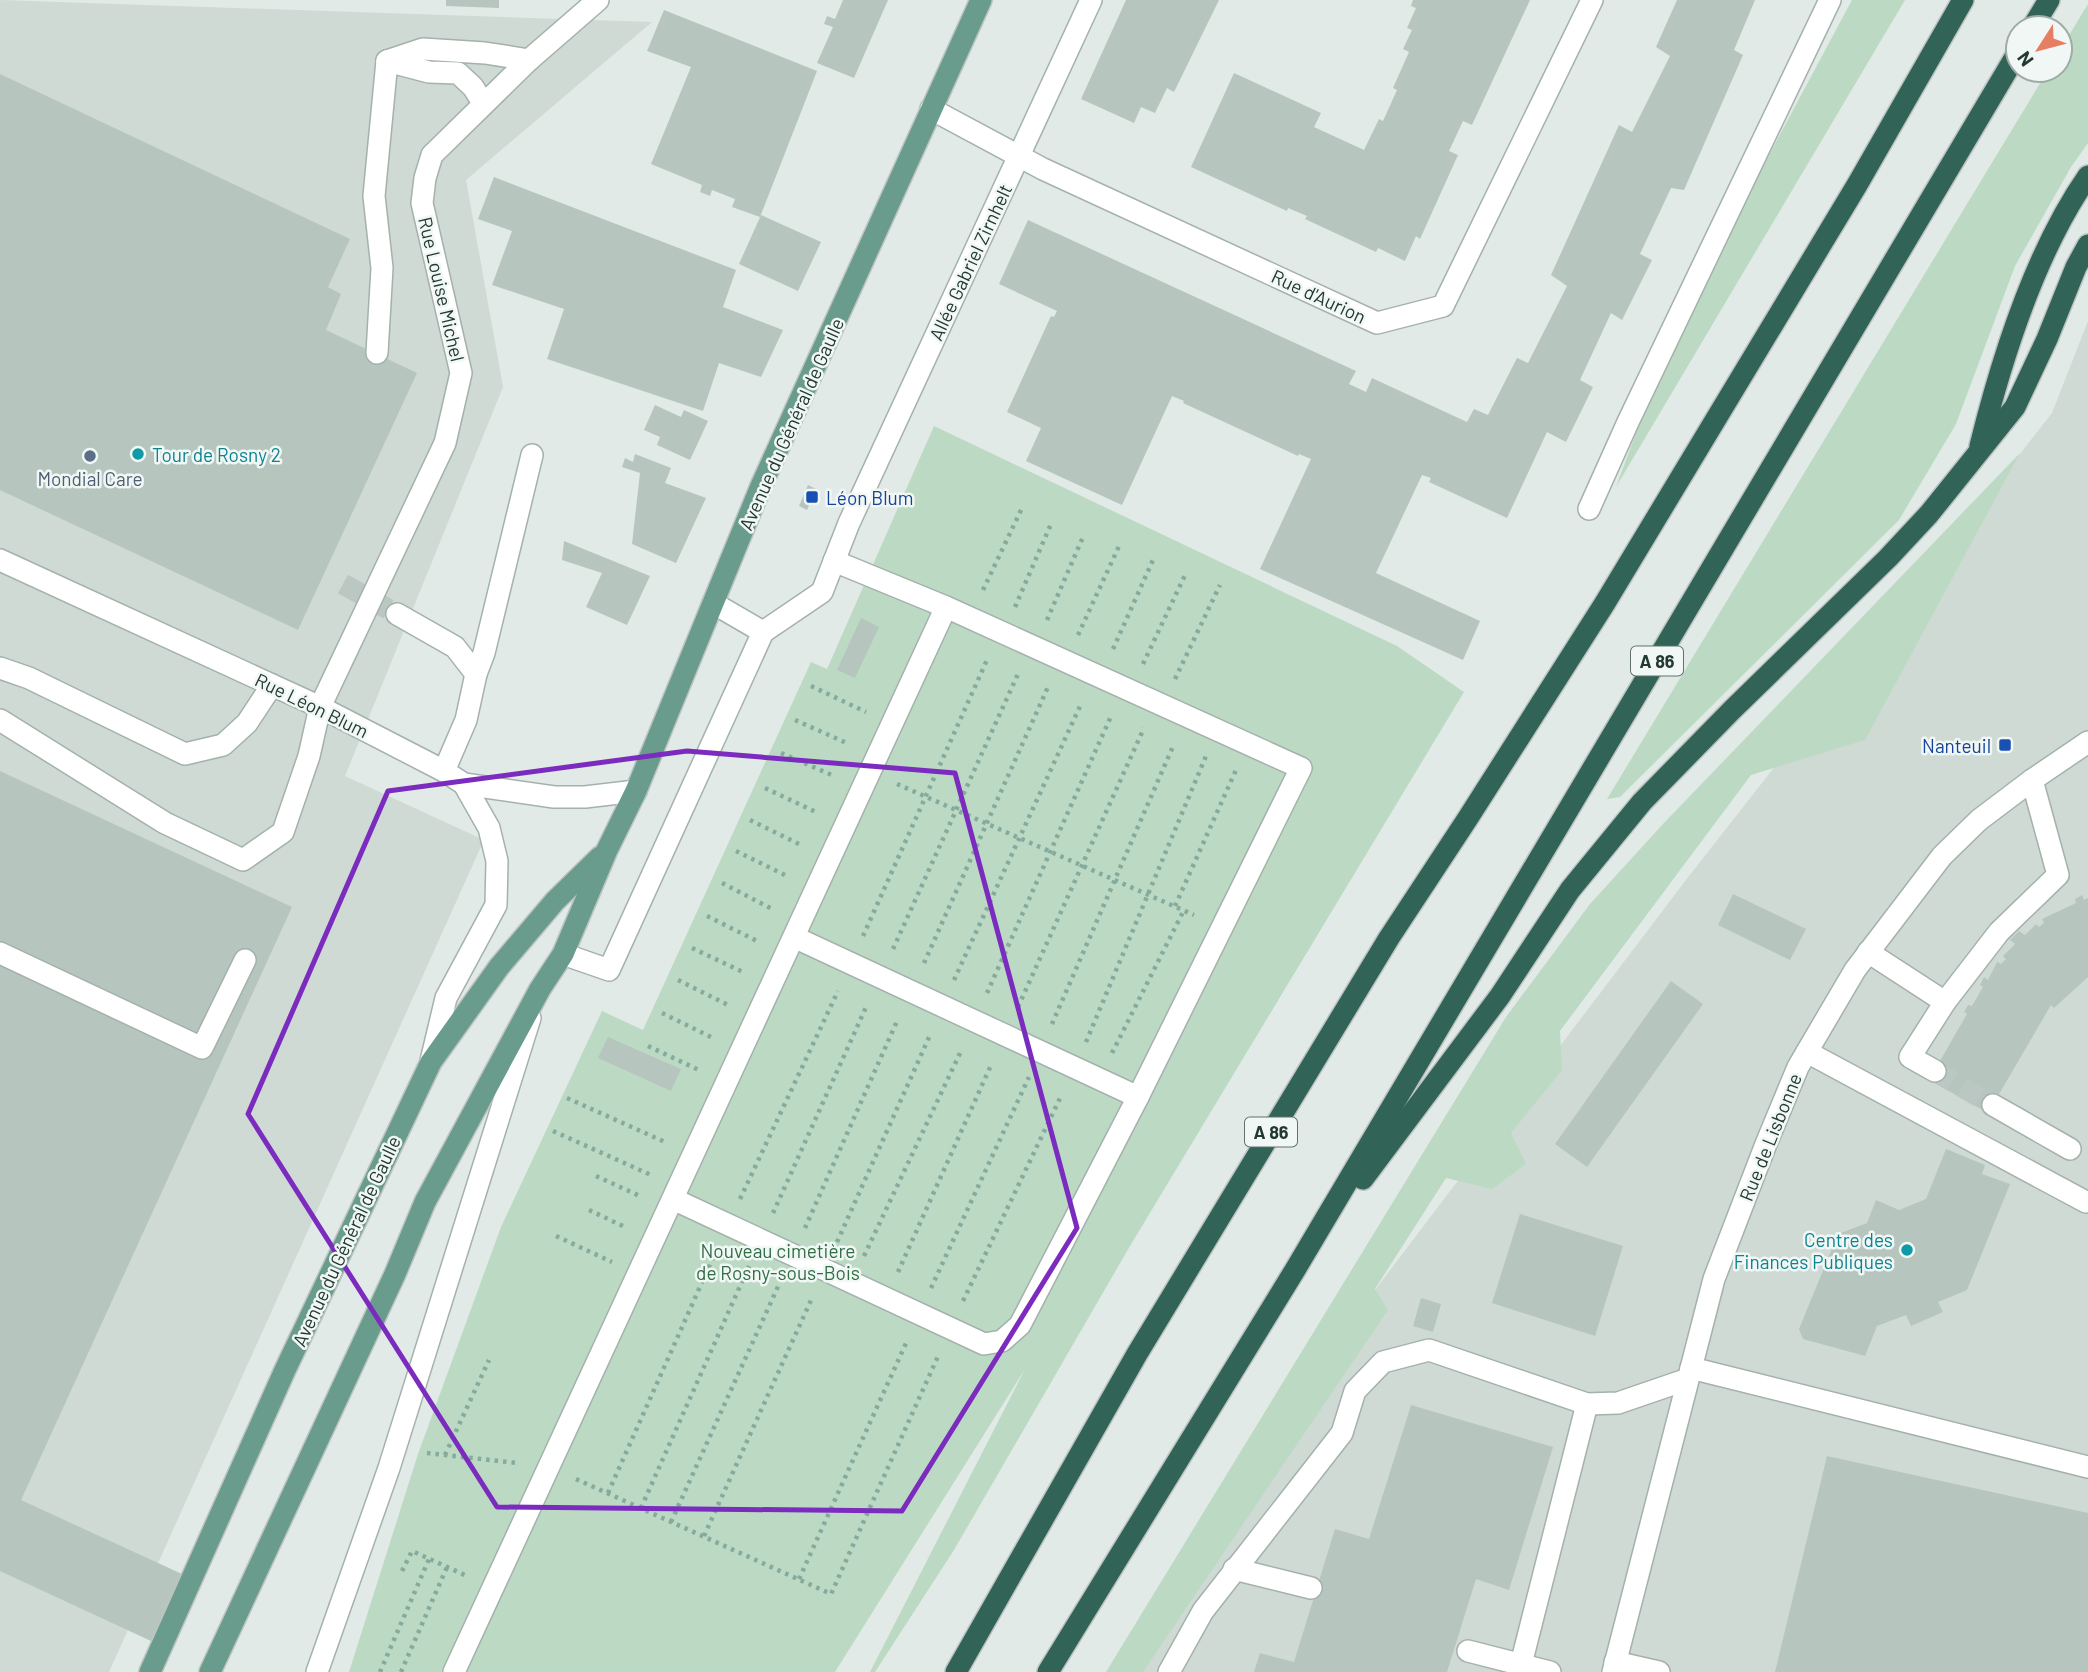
<svg xmlns="http://www.w3.org/2000/svg" width="2088" height="1672" viewBox="0 0 2088 1672" font-family="Barlow,sans-serif">
	<style>
		.built { fill: #cfdad5 }
		.green { fill: #bcdac3 }
		.building { fill: #b7c5bf }
		.lines { fill: none; stroke-linecap: round; stroke-linejoin: round }
		.minor-tunnel { stroke: #bbc7c2; stroke-width: 21; stroke-dasharray: 21 10; stroke-linecap: butt }
		.minor-casing { stroke: #a4b1ac; stroke-width: 24 }
		.major-casing { stroke: #bdc4c2; stroke-width: 24 }
		.highway-casing { stroke: #bdc4c2; stroke-width: 24 }
		.path { stroke: #84ab9d; stroke-width: 4.5; stroke-dasharray: 3.5 5; stroke-linecap: butt }
		.minor { stroke: #fff; stroke-width: 21 }
		.major { stroke: #699c8d; stroke-width: 21 }
		.highway { stroke: #316357; stroke-width: 21 }
		.marked { fill: none; stroke: #7b2cbf; stroke-width: 5; stroke-linejoin: round }
		.culture-dot { fill: #0f9aa8; stroke: #f1f7f4; stroke-width: 2.5 }
		.service-dot { fill: #5c6f8a; stroke: #f1f7f4; stroke-width: 2.5 }
		.transit-dot { fill: #1a4fb4; stroke: #f1f7f4; stroke-width: 2.5 }
		.labels { text-anchor: middle; dominant-baseline: central; stroke-width: 5; stroke-linejoin: round; paint-order: stroke }
		.shield { fill: #f1f7f4; stroke: #61726c; stroke-width: 2 }
		.shield-label { font-size: 18px; font-weight: bold; fill: #233932 }
		.street-label { font-size: 19px; fill: #233932; stroke: #f1f7f4 }
		.culture-label { font-size: 19px; fill: #0d838f; stroke: #f1f7f4; text-anchor: start }
		.service-label { font-size: 19px; fill: #4e5e75; stroke: #f1f7f4 }
		.transit-label { font-size: 19px; fill: #164399; stroke: #f1f7f4; text-anchor: start }
		.park-label { font-size: 19px; fill: #316d45; stroke: #f1f7f4 }
	</style>
	<rect width="100%" height="100%" fill="#e1eae6"/>
	<!-- built -->
	<g class="built">
		<path d="M0,0L652,22L466,180L503,387L345,776L484,840L109,1672H0Z"/>
		<path d="M2088,321V1672H1135L1375,1290L1689,876L2052,413Z"/>
	</g>
	<!-- green -->
	<g class="green">
		<path d="M1852,0H1905L1616,487L1672,336Z"/>
		<path d="M2088,4V143L2071,167L2015,266L1956,424L1899,520L1620,797L1607,799L2048,70H2060V50Z"/>
		<path d="M934,426L1397,646L1464,692L1130,1246L954,1550L875,1672H870L1025,1369L835,1672H349L418,1454L501,1227L602,1011L643,1030L811,662L827,669Z"/>
		<path d="M2020,453L1865,740L1751,775L1560,1031L1562,1070L1511,1133L1526,1164L1492,1189L1446,1178L1375,1289L1388,1310L1143,1672H1106L1506,1017L1590,904L1663,824Z"/>
	</g>
	<!-- building -->
	<g class="building">
		<path d="M446,0H499V8L446,6Z"/>
		<path d="M843,0H888L854,78L817,63L833,27L824,24L827,16L835,19Z"/>
		<path d="M1126,0H1219L1174,92L1167,88L1155,113L1141,107L1134,123L1081,99Z"/>
		<path d="M1413,0H1530L1472,125L1463,121L1449,151L1458,155L1420,239L1416,236L1405,261L1378,248L1376,252L1305,219L1307,216L1288,208L1287,211L1191,167L1234,73L1321,113L1314,127L1364,150L1379,119L1383,121L1397,90L1393,88L1409,52L1403,49L1412,30L1407,28L1416,8L1411,6Z"/>
		<path d="M1677,0H1755L1734,50L1743,55L1684,190L1671,188L1640,254L1652,260L1622,320L1611,313L1580,380L1593,387L1566,442L1547,432L1507,518L1429,482L1431,478L1422,475L1376,573L1480,621L1463,660L1260,569L1311,459L1299,454L1298,456L1183,403L1184,401L1172,396L1122,505L1026,461L1041,428L1007,412L1051,316L1054,317L1057,311L999,284L1028,220L1356,371L1349,384L1366,392L1372,378L1467,422L1474,409L1488,415L1517,358L1528,363L1567,286L1551,275L1619,125L1632,132L1670,56L1656,47Z"/>
		<path d="M664,10L817,71L760,217L732,207L735,199L712,190L710,196L700,192L702,185L651,164L691,67L647,51Z"/>
		<path d="M0,74L350,239L328,287L341,294L326,330L417,373L298,630L0,490Z"/>
		<path d="M494,177L736,270L723,307L783,330L761,377L719,363L703,411L547,359L564,309L492,285L512,231L478,219Z"/>
		<path d="M761,215L821,242L798,291L739,264Z"/>
		<path d="M655,405L681,417L684,410L708,421L690,460L657,445L660,437L644,430Z"/>
		<path d="M635,454L671,468L665,483L706,498L676,563L632,544L640,473L622,467L625,458L633,462Z"/>
		<path d="M808,485L816,489L807,510L799,506Z"/>
		<path d="M564,541L650,576L627,625L586,607L602,573L562,560Z"/>
		<path d="M861,618L879,627L855,678L837,670Z"/>
		<path d="M0,771L292,907L21,1500L182,1574L151,1641L0,1571Z"/>
		<path d="M1733,894L1806,929L1790,960L1718,925Z"/>
		<path d="M2082,895L2084,900L2088,898V977L2054,1008L2051,1005L1988,1113L1929,1080L1967,1014L1964,1012L1968,1005L1972,1006L1983,987L1980,985L1984,977L1988,980L1997,962L2001,964L2006,959L2003,956L2015,944L2010,940L2019,931L2025,935L2036,924L2039,927L2044,923L2042,919L2076,903L2075,899Z"/>
		<path d="M1671,981L1703,1004L1587,1167L1555,1144Z"/>
		<path d="M608,1037L681,1069L671,1091L598,1058Z"/>
		<path d="M1946,1149L1985,1165L1982,1174L2010,1184L1967,1290L1938,1302L1943,1312L1911,1326L1906,1315L1877,1326L1865,1356L1803,1339L1799,1329L1838,1234L1867,1223L1876,1200L1899,1210L1926,1199Z"/>
		<path d="M1520,1214L1623,1246L1595,1336L1492,1303Z"/>
		<path d="M1421,1298L1441,1304L1433,1332L1413,1326Z"/>
		<path d="M1411,1405L1553,1447L1509,1590L1476,1579L1447,1672H1254L1260,1653L1294,1662L1335,1529L1369,1539Z"/>
		<path d="M1827,1456L2088,1513V1672H1775Z"/>
	</g>
	<g class="lines">
		<!-- minor-tunnel -->
		<g class="minor-tunnel">
			<path d="M343,584L397,614"/>
			<path d="M1935,1071L1993,1105"/>
		</g>
		<defs>
			<g id="minor">
				<path d="M387,61L423,49L485,53L529,60"/>
				<path d="M387,61L429,72L458,73L473,87L483,103"/>
				<path d="M931,109L1043,169L1377,323L1443,306L1592,0"/>
				<path d="M377,353L382,268L374,196L387,61"/>
				<path d="M1589,509L1628,422L1830,0"/>
				<path d="M0,560L320,707L444,771L464,784L554,797H585L636,791"/>
				<path d="M397,614L455,647L476,674L466,720L444,771"/>
				<path d="M763,632L822,592L849,523L1091,0"/>
				<path d="M0,668L29,678L185,754L223,745L247,723L272,685"/>
				<path d="M476,674L484,653L532,455"/>
				<path d="M0,720L165,823L243,860L283,832L309,756L320,707L445,443L461,373L422,203L425,178L432,155L529,60L598,0"/>
				<path d="M794,937L1138,1097"/>
				<path d="M1868,952L1945,1002"/>
				<path d="M0,953L202,1048L245,960"/>
				<path d="M563,954L609,970L763,632L713,603"/>
				<path d="M1807,1052L2086,1202"/>
				<path d="M431,1061L446,998L496,905L497,861L489,828L464,784"/>
				<path d="M1935,1071L1910,1057L1945,1002L1999,932L2058,875L2032,780"/>
				<path d="M1993,1105L2070,1149"/>
				<path d="M673,1199L984,1344L1002,1341L1020,1325L1138,1097L1301,768L946,607"/>
				<path d="M1691,1368L2088,1467"/>
				<path d="M1234,1569L1311,1588"/>
				<path d="M1468,1651L1550,1672"/>
				<path d="M1615,1662L1659,1672"/>
				<path d="M317,1672L389,1468L530,1018"/>
				<path d="M454,1672L946,607L834,561"/>
				<path d="M1169,1672L1203,1611L1342,1433L1355,1391L1383,1362L1429,1350L1587,1404L1618,1403L1688,1379"/>
				<path d="M1519,1672L1587,1404"/>
				<path d="M1613,1672L1714,1279L1766,1144L1798,1067L1855,970L1942,856L1979,820L2032,780L2088,742"/>
			</g>
			<g id="major">
				<path d="M150,1672L285,1370L431,1062L499,967L555,901L600,857"/>
				<path d="M210,1672L395,1274L425,1202L540,989L563,954L607,850L636,791L761,486L981,0"/>
			</g>
			<g id="highway">
				<path d="M2032,28L2049,0"/>
				<path d="M1980,446C2002,357 2035,252 2088,176"/>
				<path d="M1363,1179L1500,996L1570,890L1642,802L1732,710L1888,558L1929,514L2015,407L2047,339L2076,267L2088,245"/>
				<path d="M956,1672L1137,1354L1389,938L1468,818L1605,603L1857,185L1963,0"/>
				<path d="M1048,1672L1295,1270L2018,52"/>
			</g>
		</defs>
		<!-- minor casing -->
		<use href="#minor" class="minor-casing"/>
		<!-- major casing -->
		<use href="#major" class="major-casing"/>
		<!-- highway casing -->
		<use href="#highway" class="highway-casing"/>
		<!-- path -->
		<g class="path">
			<path d="M983,590L1022,508"/>
			<path d="M1015,607L1051,524"/>
			<path d="M1047,620L1083,537"/>
			<path d="M1078,635L1120,544"/>
			<path d="M1113,649L1153,560"/>
			<path d="M1143,664L1186,573"/>
			<path d="M1175,679L1220,585"/>
			<path d="M811,686L866,712"/>
			<path d="M795,720L849,744"/>
			<path d="M781,753L834,776"/>
			<path d="M897,784L1194,915"/>
			<path d="M765,788L818,813"/>
			<path d="M750,820L803,846"/>
			<path d="M736,851L789,877"/>
			<path d="M722,883L774,910"/>
			<path d="M1175,906L1236,770"/>
			<path d="M707,916L759,942"/>
			<path d="M863,936L987,660"/>
			<path d="M692,948L745,973"/>
			<path d="M893,949L1018,674"/>
			<path d="M924,963L1048,687"/>
			<path d="M678,980L730,1006"/>
			<path d="M954,980L1082,702"/>
			<path d="M987,993L1112,714"/>
			<path d="M1018,1007L1144,728"/>
			<path d="M662,1013L715,1039"/>
			<path d="M1052,1024L1174,744"/>
			<path d="M1086,1042L1206,756"/>
			<path d="M648,1046L701,1071"/>
			<path d="M1112,1053L1184,910"/>
			<path d="M567,1098L665,1142"/>
			<path d="M553,1131L651,1175"/>
			<path d="M596,1176L642,1197"/>
			<path d="M740,1199L838,991"/>
			<path d="M589,1210L627,1228"/>
			<path d="M773,1213L867,1005"/>
			<path d="M805,1228L898,1019"/>
			<path d="M556,1236L612,1262"/>
			<path d="M837,1242L931,1033"/>
			<path d="M864,1256L962,1049"/>
			<path d="M898,1272L992,1063"/>
			<path d="M931,1288L1029,1077"/>
			<path d="M963,1301L1062,1094"/>
			<path d="M427,1453L517,1463"/>
			<path d="M445,1455L489,1360"/>
			<path d="M576,1479L831,1594L939,1354"/>
			<path d="M608,1493L716,1251"/>
			<path d="M641,1508L749,1266"/>
			<path d="M671,1522L781,1280"/>
			<path d="M704,1536L812,1298"/>
			<path d="M402,1571L412,1551L467,1576"/>
			<path d="M799,1579L907,1341"/>
			<path d="M380,1672L429,1559"/>
			<path d="M401,1672L447,1567"/>
		</g>
		<!-- minor -->
		<use href="#minor" class="minor"/>
		<!-- major -->
		<use href="#major" class="major"/>
		<!-- highway -->
		<use href="#highway" class="highway"/>
	</g>
	<!-- marked area -->
	<path class="marked" d="M687,751L955,773L1077,1228L902,1511L497,1507L248,1114L388,791Z"/>
	<!-- markers -->
	<g class="culture-dot">
		<circle cx="138" cy="454" r="7"/>
		<circle cx="1907" cy="1250" r="7"/>
	</g>
	<circle class="service-dot" cx="90" cy="456" r="7"/>
	<g class="transit-dot">
		<rect x="805" y="490" width="14" height="14" rx="3.5"/>
		<rect x="1998" y="738" width="14" height="14" rx="3.5"/>
	</g>
	<g class="labels">
		<!-- shield labels -->
		<g class="shield">
			<rect x="1631" y="646.5" width="52" height="29" rx="5"/>
			<rect x="1245" y="1117.5" width="52" height="29" rx="5"/>
		</g>
		<g class="shield-label">
			<text x="1657" y="661">A 86</text>
			<text x="1271" y="1132">A 86</text>
		</g>
		<!-- street labels -->
		<g class="street-label">
			<text transform="translate(970 262) rotate(-65)">Allée Gabriel Zirnhelt</text>
			<text transform="translate(442 289) rotate(77)">Rue Louise Michel</text>
			<text transform="translate(1319 296) rotate(25)">Rue d'Aurion</text>
			<text transform="translate(791 424) rotate(-66)">Avenue du Général de Gaulle</text>
			<text transform="translate(312 705) rotate(26)">Rue Léon Blum</text>
			<text transform="translate(1770 1137) rotate(-68)">Rue de Lisbonne</text>
			<text transform="translate(346 1241) rotate(-65)">Avenue du Général de Gaulle</text>
		</g>
		<!-- culture labels -->
		<g class="culture-label">
			<text x="152" y="454">Tour de Rosny 2</text>
			<text x="1893" y="1239" text-anchor="end">Centre des<tspan x="1893" dy="22">Finances Publiques</tspan></text>
		</g>
		<!-- service labels -->
		<g class="service-label">
			<text x="90" y="478">Mondial Care</text>
		</g>
		<!-- transit labels -->
		<g class="transit-label">
			<text x="826" y="497">Léon Blum</text>
			<text x="1991" y="745" text-anchor="end">Nanteuil</text>
		</g>
		<!-- park labels -->
		<g class="park-label">
			<text x="778" y="1250">Nouveau cimetière<tspan x="778" dy="22">de Rosny-sous-Bois</tspan></text>
		</g>
	</g>
	<!-- north arrow -->
	<g transform="translate(2039 49) rotate(234)"><circle r="33" fill="#f1f7f4" stroke="#9faba6" stroke-width="2"/>
	<path d="M0-5L12 26L0 18L-12 26Z" fill="#e67e64"/>
	<text y="-10" font-size="19" font-weight="bold" text-anchor="middle" fill="#233932">N</text>
	</g>
</svg>
